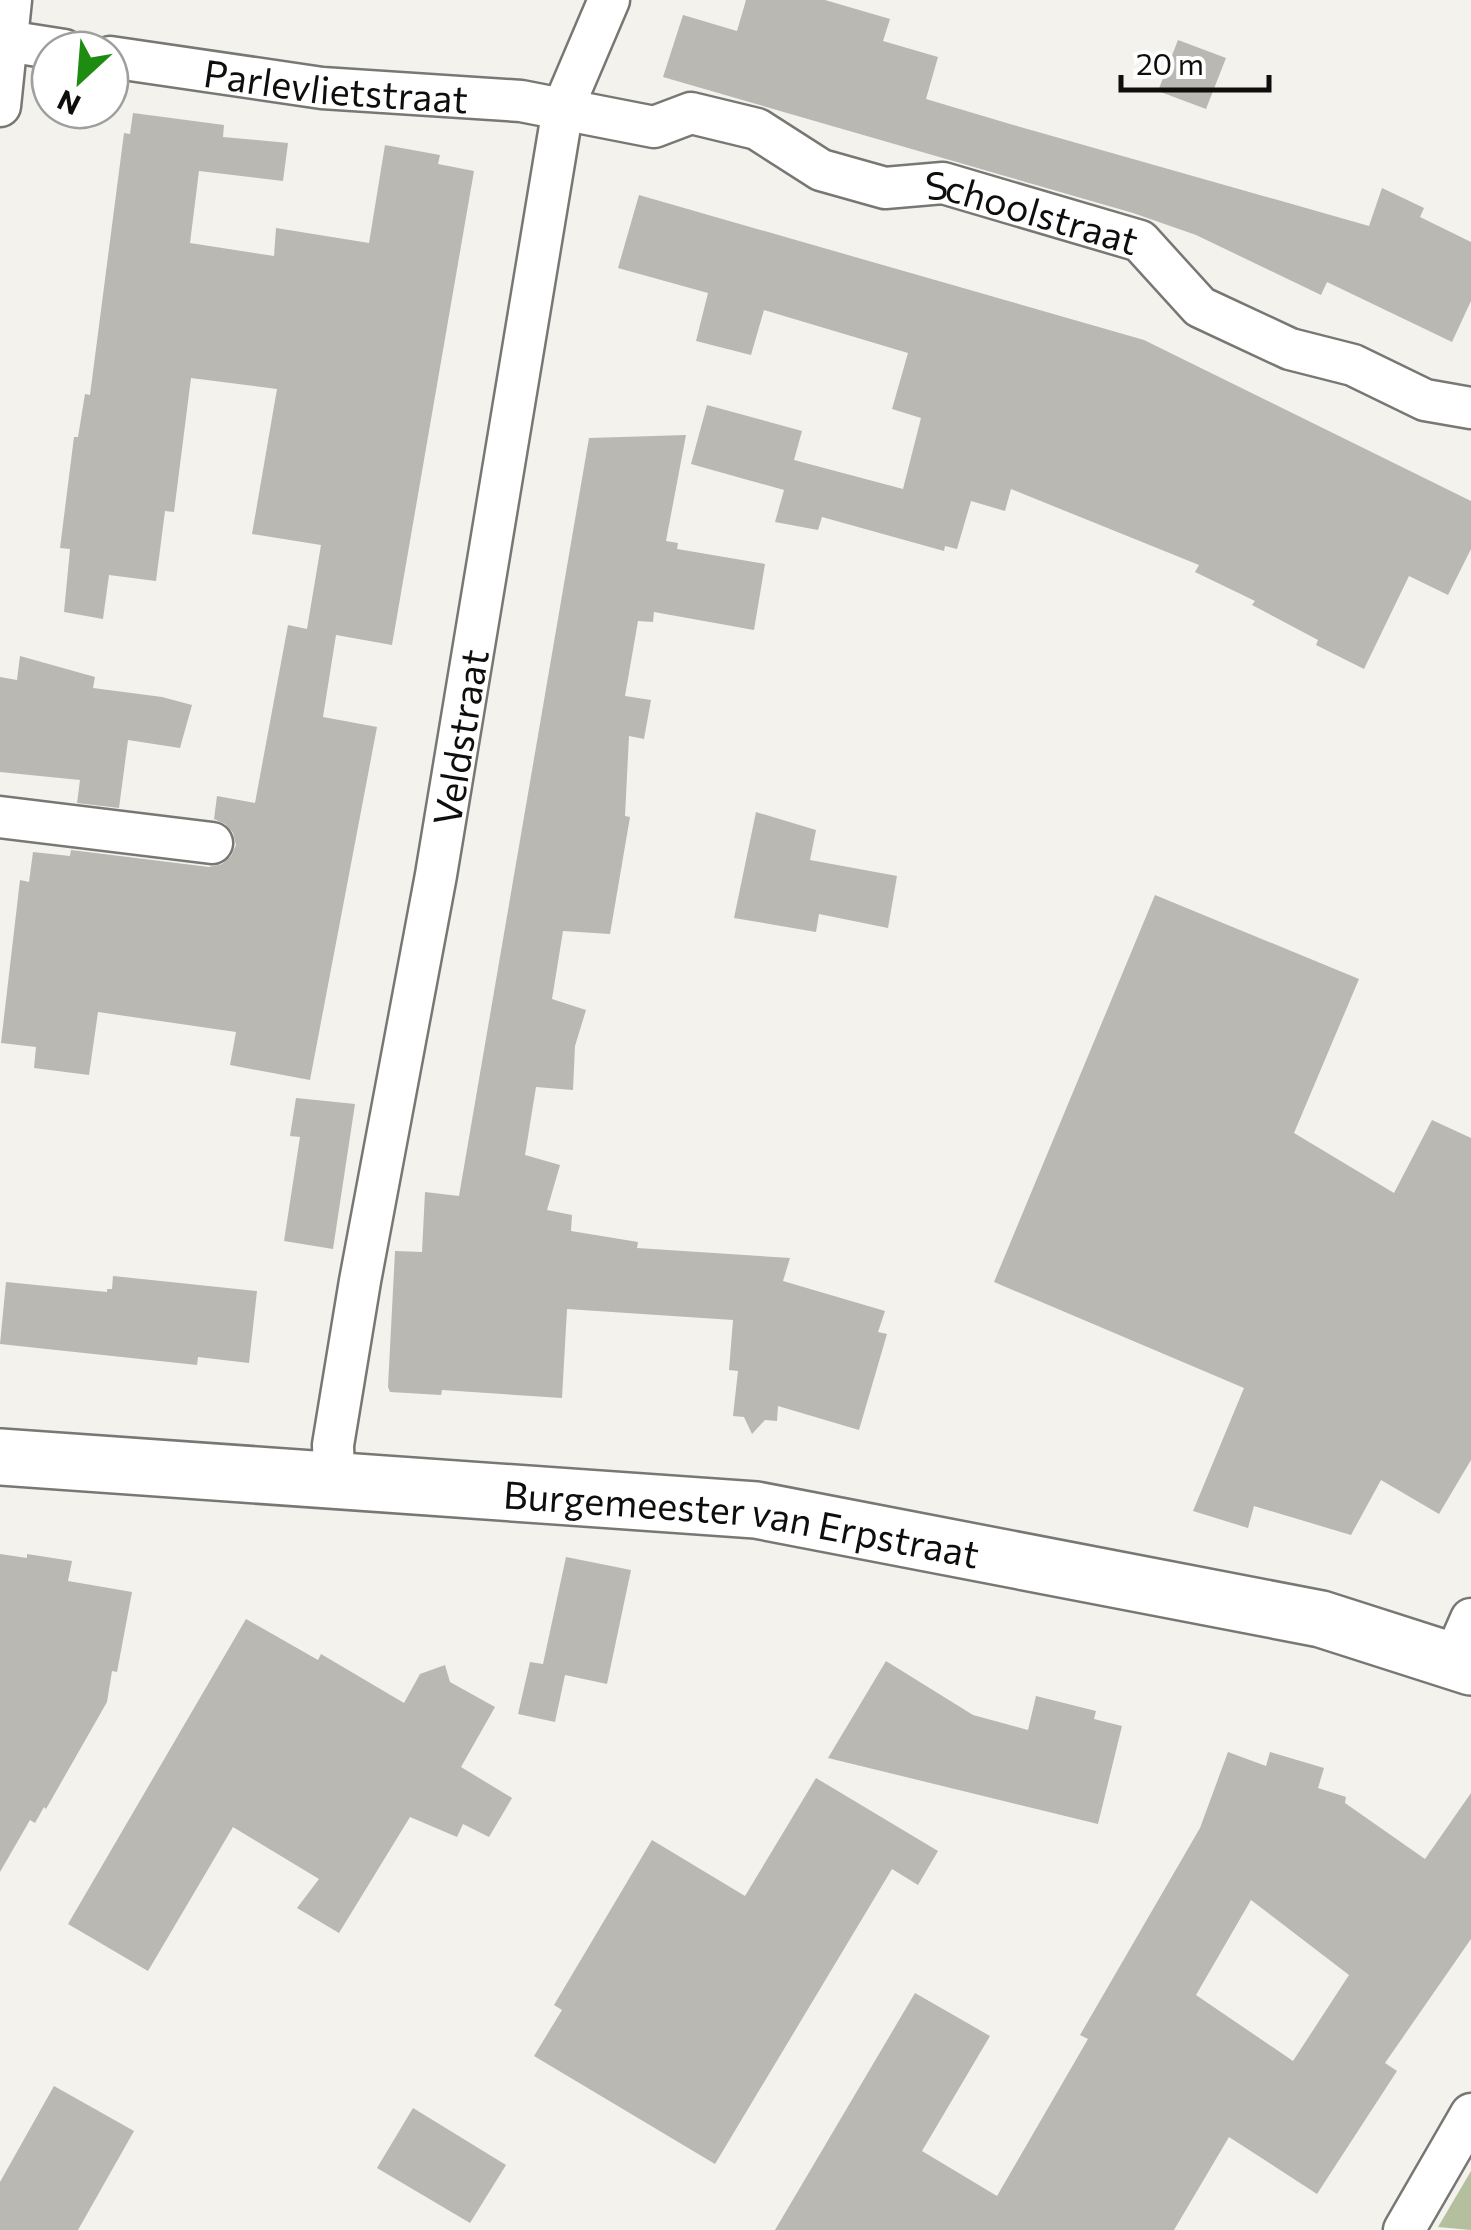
<svg xmlns="http://www.w3.org/2000/svg" width="1471" height="2230" viewBox="0 0 1471 2230" font-family="Commissioner,sans-serif">
	<style>
		.forest { fill: #b4bf9d }
		.building { fill: #b9b8b3; fill-rule: evenodd }
		.lines { fill: none; stroke-linecap: round; stroke-linejoin: round }
		.street-casing { stroke: #787773; stroke-width: 45 }
		.secondary-casing { stroke: #787773; stroke-width: 60 }
		.street { stroke: #fff; stroke-width: 40 }
		.secondary { stroke: #fff; stroke-width: 55 }
		.labels { text-anchor: middle; dominant-baseline: central; stroke-width: 9; stroke-linejoin: round; paint-order: stroke }
		.street-label { font-size: 38px; fill: #0e0e0c; stroke: #fff }
	</style>
	<rect width="100%" height="100%" fill="#f3f2ed"/>
	<!-- forest -->
	<path class="forest" d="M1471,2171V2230L1438,2227Z"/>
	<!-- building -->
	<g class="building">
		<path d="M746,0H825L890,19L883,41L938,57L926,99L1010,124L1369,226L1382,188L1424,208L1420,217L1471,242V301L1452,342L1327,282L1321,295L1196,235L1133,213L663,77L683,15L737,31Z"/>
		<path d="M1178,40L1226,58L1206,109L1158,91Z"/>
		<path d="M133,113L224,125L223,137L288,143L283,181L199,171L190,243L274,256L276,228L369,243L385,145L440,155L438,164L474,171L392,645L336,635L323,717L377,727L310,1080L230,1065L236,1032L98,1012L89,1075L34,1068L36,1047L1,1043L20,880L29,882L33,852L70,856L71,850L209,867L222,864L231,856L236,845L233,833L225,824L214,819L217,796L255,803L288,625L307,629L321,545L252,534L277,389L191,378L174,512L165,511L156,581L109,575L103,619L64,612L70,549L60,548L74,437H78L85,394L90,395L124,133L130,134Z"/>
		<path d="M639,195L1144,340L1471,501V549L1448,595L1409,576L1364,669L1316,645L1318,640L1252,605L1255,601L1195,572L1199,565L1011,489L1005,511L971,501L957,549L945,546L944,551L822,517L818,530L775,522L784,490L691,464L707,405L802,431L794,460L903,489L921,418L892,409L908,353L764,310L751,355L696,341L708,293L618,268Z"/>
		<path d="M686,435L666,541L678,543L677,549L765,564L754,630L654,612L653,622L638,621L625,696L651,700L644,739L629,736L625,816L630,817L610,934L563,931L552,999L586,1010L575,1046L573,1090L536,1087L525,1155L560,1165L547,1210L572,1215L571,1231L638,1242L637,1248L790,1258L783,1281L885,1311L878,1332L887,1334L859,1430L778,1406L777,1421L765,1420L752,1434L744,1417L733,1416L738,1371L729,1370L733,1320L567,1309L562,1398L442,1390L441,1395L390,1392L388,1387L395,1251L422,1252L425,1192L459,1196L589,438Z"/>
		<path d="M20,656L95,677L93,688L162,697L192,705L180,748L128,740L119,808L77,803L80,780L0,772V677L17,680Z"/>
		<path d="M756,812L816,830L810,860L897,876L888,928L819,914L816,932L734,918Z"/>
		<path d="M1155,895L1359,979L1294,1133L1394,1193L1432,1120L1471,1138V1460L1439,1514L1381,1480L1351,1535L1254,1506L1248,1528L1193,1511L1244,1388L994,1282Z"/>
		<path d="M296,1098L355,1104L333,1249L284,1241L300,1137L290,1136Z"/>
		<path d="M113,1276L257,1291L249,1363L198,1357L197,1365L0,1344L6,1282L107,1292V1289H112Z"/>
		<path d="M0,1554L27,1558V1554L72,1561L68,1581L132,1592L117,1672L112,1671L107,1702L46,1809L44,1807L35,1823L30,1820L0,1872Z"/>
		<path d="M566,1557L631,1570L607,1684L565,1675L555,1722L518,1714L530,1662L543,1664Z"/>
		<path d="M246,1619L318,1660L321,1654L404,1703L420,1674L445,1665L450,1682L495,1707L461,1767L512,1798L489,1837L463,1824L457,1837L410,1817L339,1933L297,1908L319,1879L233,1827L148,1971L68,1924Z"/>
		<path d="M886,1661L973,1715L1028,1730L1036,1696L1096,1711L1094,1719L1122,1726L1098,1824L828,1758Z"/>
		<path d="M1228,1752L1266,1766L1270,1752L1324,1768L1318,1788L1346,1797L1345,1803L1425,1859L1471,1793V1939L1385,2063L1397,2071L1317,2194L1229,2137L1174,2230H775L915,1993L990,2036L922,2151L997,2196L1088,2039L1080,2035L1200,1828ZM1251,1900L1349,1975L1293,2061L1196,1995Z"/>
		<path d="M816,1778L938,1851L918,1885L892,1869L715,2164L534,2056L562,2010L554,2005L652,1840L745,1896Z"/>
		<path d="M54,2086L134,2131L78,2230H0V2182Z"/>
		<path d="M413,2108L506,2165L470,2223L377,2168Z"/>
	</g>
	<g class="lines">
		<defs>
			<g id="street">
				<path d="M0,40L64,50"/>
				<path id="s1" d="M110,57L322,88L521,101L654,127L691,113L757,129L821,170L885,188L943,183L1140,241L1200,307L1290,349L1353,365L1425,400L1471,408"/>
				<path d="M0,106L11,0"/>
				<path d="M0,817L212,843"/>
				<path id="s2" d="M334,1478L333,1445L360,1281L436,875L563,108L609,0"/>
				<path d="M1453,1660L1471,1619"/>
				<path d="M1404,2230L1471,2114"/>
			</g>
			<g id="secondary">
				<path id="s3" d="M0,1457L756,1510L1321,1619L1471,1667"/>
			</g>
		</defs>
		<!-- street casing -->
		<use href="#street" class="street-casing"/>
		<!-- secondary casing -->
		<use href="#secondary" class="secondary-casing"/>
		<!-- street -->
		<use href="#street" class="street"/>
		<!-- secondary -->
		<use href="#secondary" class="secondary"/>
	</g>
	<g class="labels">
		<!-- street labels -->
		<g class="street-label">
			<text stroke="none"><textPath href="#s1" startOffset="228">Parlevlietstraat</textPath></text>
			<text stroke="none"><textPath href="#s1" startOffset="950">Schoolstraat</textPath></text>
			<text stroke="none"><textPath href="#s2" startOffset="752">Veldstraat</textPath></text>
			<text stroke="none"><textPath href="#s3" startOffset="745">Burgemeester van Erpstraat</textPath></text>
		</g>
	</g>
	<!-- north arrow -->
	<g transform="translate(80 80) rotate(206)"><circle r="48" fill="#ffffff" stroke="#9f9f9e" stroke-width="2.5"/>
	<path d="M0-8L18 38L0 25L-18 38Z" fill="#1d8c10"/>
	<text y="-15" font-size="28" font-weight="bold" text-anchor="middle" fill="#0e0e0c">N</text>
	</g>
	<!-- scale -->
	<path d="M1121 75v15h148v-15" fill="none" stroke="#0e0e0c" stroke-width="5"/>
	<text x="1136" y="75" font-size="30" fill="#0e0e0c" stroke="#ffffff" stroke-width="8" paint-order="stroke">20 m</text>
</svg>
